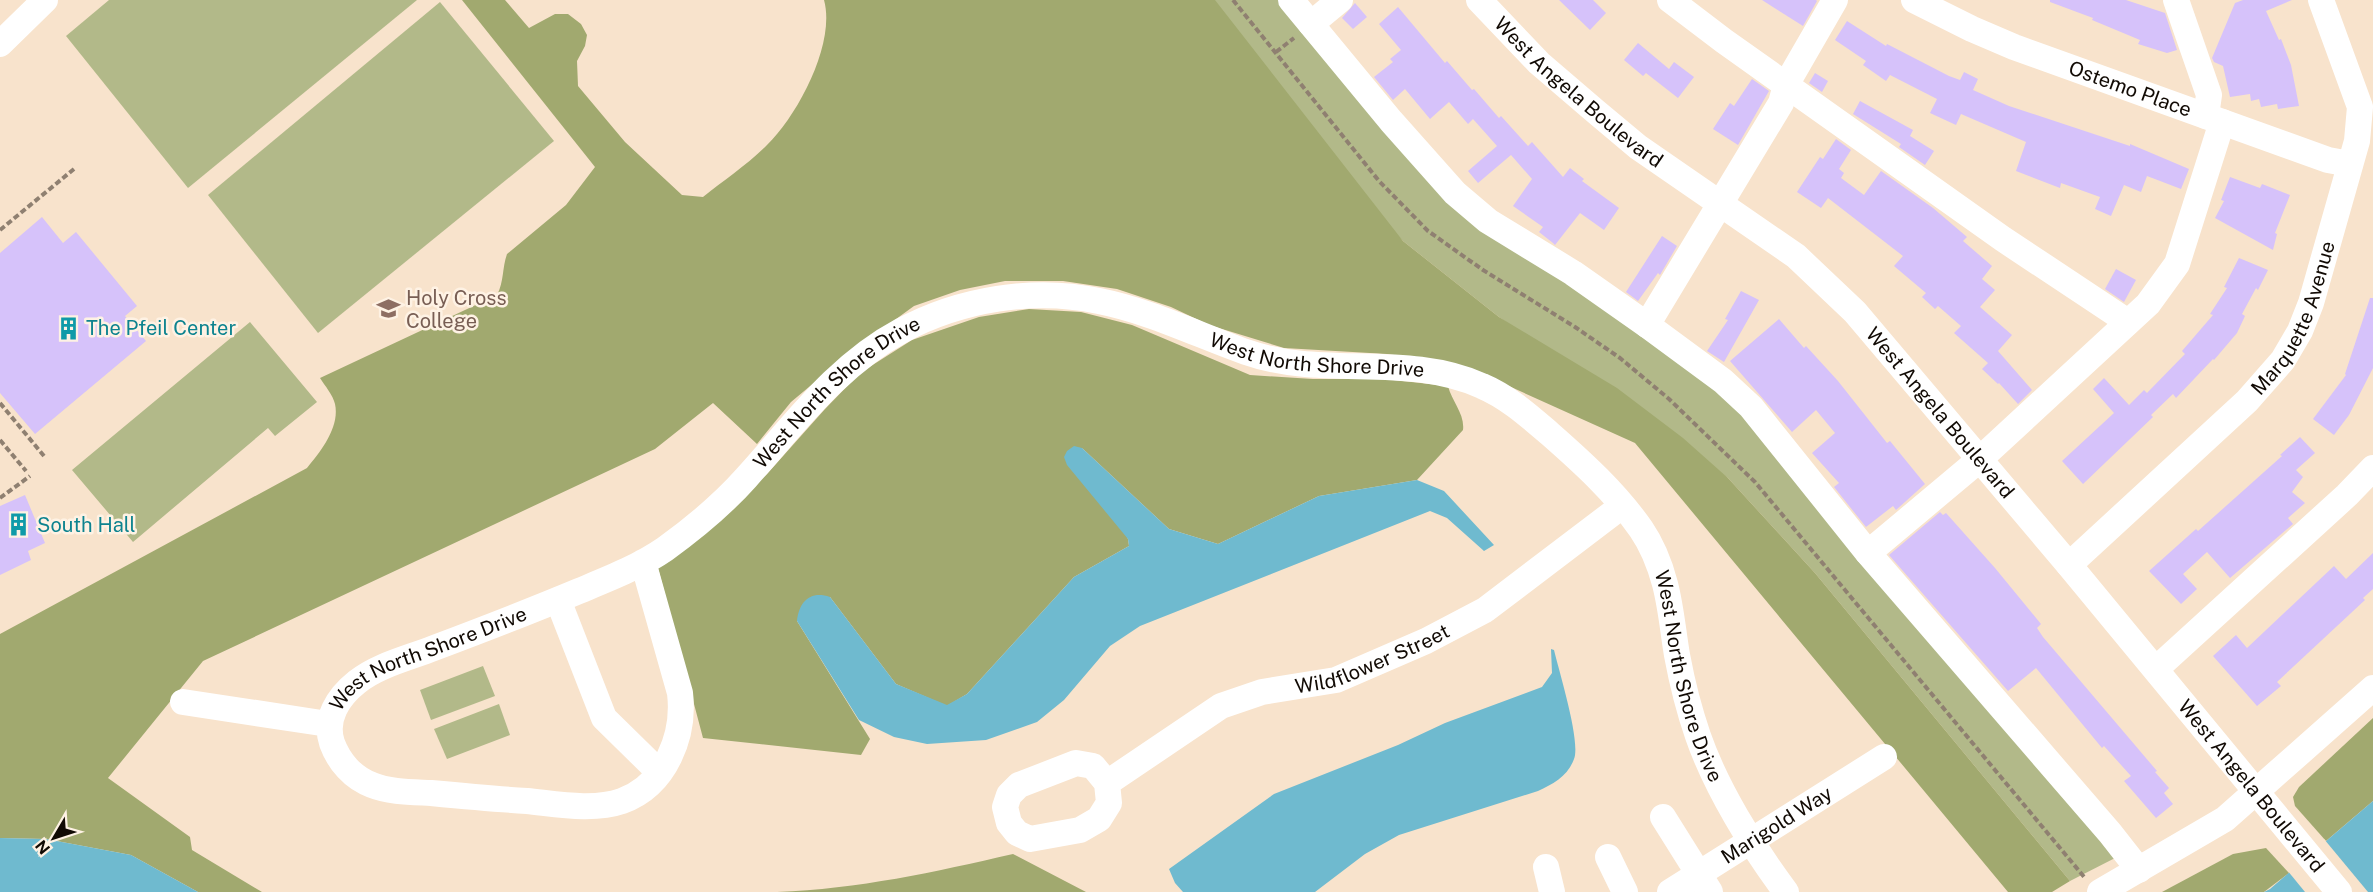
<svg xmlns="http://www.w3.org/2000/svg" width="2373" height="892" viewBox="0 0 2373 892" font-family="'Public Sans',sans-serif">
	<style>
		.green { fill: #b2b989 }
		.forest { fill: #a1a96f }
		.water { fill: #6fbacf }
		.pier { fill: #f8e3cc }
		.building { fill: #d6c2fa }
		.lines { fill: none; stroke-linecap: round; stroke-linejoin: round }
		.path { stroke: #8f8071; stroke-width: 4; stroke-dasharray: 6 3; stroke-linecap: butt }
		.minor { stroke: #fff; stroke-width: 26 }
		.labels { text-anchor: middle; dominant-baseline: central; stroke-width: 5; stroke-linejoin: round; paint-order: stroke }
		.street-label { font-size: 20px; fill: #110a04; stroke: #fef2e4 }
		.education-label { font-size: 20px; fill: #785e54; stroke: #fef2e4; text-anchor: start }
		.culture-label { font-size: 20px; fill: #0d838f; stroke: #fef2e4; text-anchor: start }
	</style>
	<rect width="100%" height="100%" fill="#f8e3cc"/>
	<!-- green -->
	<g class="green">
		<path d="M109,0H417L188,188L66,36Z"/>
		<path d="M1176,0H1281L1366,102L1629,325L1745,412L2119,856L2070,881L1815,573L1728,478L1499,317L1403,241Z"/>
		<path d="M440,2L554,141L318,333L208,195Z"/>
		<path d="M250,322L317,402L275,436L268,428L133,542L72,470Z"/>
		<path d="M483,666L495,696L431,720L420,690Z"/>
		<path d="M499,704L510,735L447,759L434,729Z"/>
	</g>
	<!-- forest -->
	<g class="forest">
		<path d="M462,0H505L529,28L555,14H568L581,24L587,35L585,46L577,61L578,86L625,142L682,195L703,197C724,180 748,164 767,145C798,115 836,43 824,0H1215L1403,241L1499,317L1617,388L1683,438L1728,478L1815,573L2070,881L2052,892H2008L1635,443L1471,369L1431,360L1387,354L1284,348L1209,325L1171,307L1117,289L1063,281H1005L960,290L914,306L852,351L791,402L757,444L713,403L655,449L203,661L108,778L190,837L192,850L262,892H198L131,855L46,839L0,838V634L307,468C321,451 340,427 335,404C333,395 325,386 320,378L497,295C504,282 502,268 507,254L566,205L595,167Z"/>
		<path d="M1029,309L1081,312L1132,325L1250,375L1313,379H1384L1448,386C1452,402 1465,414 1463,430L1417,480L1319,496L1218,544L1169,529L1082,448L1128,539L1129,546L1074,577L967,694L947,706L896,684L830,597L797,621L870,739L861,755L703,738L658,568L767,474L825,409L860,373L912,340L979,317Z"/>
		<path d="M2373,718V801L2326,841L2295,806L2293,797L2299,787Z"/>
		<path d="M2266,848L2289,873L2264,892H2162L2233,854Z"/>
		<path d="M1013,854L1086,892H777C858,889 935,872 1013,854Z"/>
	</g>
	<!-- water -->
	<g class="water">
		<path d="M1074,446L1082,448L1169,529L1218,544L1319,496L1417,480L1444,491L1494,545L1484,551L1447,518L1430,511L1140,626L1110,646L1064,700L1037,722L986,740L927,744L894,737L859,720L797,621C799,602 810,590 830,597L896,684L947,705L967,694L1074,577L1129,546L1128,539L1067,465L1064,457L1067,451Z"/>
		<path d="M1551,649L1554,650C1559,671 1581,742 1574,759C1568,776 1553,784 1538,791L1399,835L1365,854L1315,892H1183L1175,883L1169,869L1274,794L1398,745L1445,723L1542,687L1552,673Z"/>
		<path d="M2373,801V892H2264L2270,889Z"/>
		<path d="M0,838L46,839L131,855L198,892H0Z"/>
	</g>
	<!-- pier -->
	<path class="pier" d="M2324,839L2368,892H2305L2287,870Z"/>
	<!-- building -->
	<g class="building">
		<path d="M1559,0H1593L1606,13L1590,30Z"/>
		<path d="M1762,0H1816L1817,1L1803,26Z"/>
		<path d="M2050,0H2126L2165,13L2177,50L2167,53L2138,44L2140,40L2092,20L2093,18L2050,2Z"/>
		<path d="M2243,0H2292L2266,11L2279,40L2281,39L2291,65L2299,106L2278,109L2277,104L2261,107L2259,99L2251,101L2250,94L2230,97L2223,66L2214,62L2212,58L2235,3Z"/>
		<path d="M1355,3L1367,17L1353,29L1342,18Z"/>
		<path d="M1398,7L1445,63L1447,61L1472,90L1474,89L1499,118L1501,116L1528,146L1532,142L1563,177L1570,168L1584,179L1582,181L1619,208L1604,230L1580,213L1555,245L1553,243L1539,232L1543,227L1513,206L1532,179L1511,155L1478,183L1468,171L1497,146L1473,119L1468,124L1449,102L1430,119L1405,89L1393,100L1374,77L1393,62L1390,59L1401,50L1379,24Z"/>
		<path d="M1847,21L1886,46L1887,44L1949,76L1960,80L1964,72L1978,79L1973,90L2009,106L2130,146V144L2189,169L2181,189L2147,176L2141,192L2124,185L2111,216L2095,209L2100,197L2061,183L2060,188L2016,171L2026,142L1961,114L1956,125L1930,113L1937,99L1890,75L1886,81L1863,65L1866,61L1835,40Z"/>
		<path d="M1638,43L1669,69L1674,62L1694,77L1678,98L1646,73L1643,76L1624,60Z"/>
		<path d="M1815,73L1828,81L1822,92L1809,83Z"/>
		<path d="M1752,79L1769,91L1738,145L1713,129L1730,103L1734,106Z"/>
		<path d="M1860,101L1913,130L1910,136L1934,151L1925,165L1899,147L1901,144L1853,114Z"/>
		<path d="M1836,139L1851,150L1839,169L1844,173L1841,178L1864,195L1881,171L1933,208L1967,237L1963,241L1992,266L1982,279L1995,290L1980,307L2012,335L1998,351L2032,390L2018,404L1999,383L1998,384L1982,369L1988,363L1954,333L1961,326L1938,306L1935,309L1922,297L1926,293L1894,266L1903,256L1828,198L1821,208L1797,192L1820,157L1823,159Z"/>
		<path d="M2230,177L2260,188L2262,184L2290,195L2275,233L2277,234L2273,250L2215,218L2224,201L2221,200Z"/>
		<path d="M42,217L63,243L76,232L137,306L125,316L146,341L35,434L0,393V253Z"/>
		<path d="M1662,236L1677,246L1660,275L1658,273L1638,301L1626,292Z"/>
		<path d="M2239,258L2268,270L2258,290L2256,288L2242,314L2245,316L2237,333L2214,360L2213,359L2176,398L2173,394L2151,415L2153,417L2083,484L2062,461L2114,413L2093,389L2104,378L2129,405L2144,390L2147,393L2185,354L2182,351L2213,315L2210,314L2227,288L2224,287Z"/>
		<path d="M2116,269L2136,280L2124,302L2105,289Z"/>
		<path d="M1741,291L1759,300L1724,362L1707,351L1728,320L1725,319Z"/>
		<path d="M2370,298H2373V368L2349,415L2334,435L2313,419L2346,375L2345,374Z"/>
		<path d="M1779,319L1804,348L1806,346L1838,381L1887,443L1890,441L1925,484L1896,510L1893,506L1866,527L1834,487L1839,483L1812,453L1835,433L1816,410L1792,432L1730,361Z"/>
		<path d="M2300,437L2315,453L2296,470L2303,477L2292,492L2305,503L2288,518L2293,524L2230,578L2207,552L2183,574L2197,589L2181,604L2149,571L2196,529L2198,531L2282,456L2280,455Z"/>
		<path d="M25,495L45,543L28,551L31,560L0,575V506Z"/>
		<path d="M1940,512L1943,515L1946,513L1995,568L2041,624L2037,628L2043,637L2157,771L2155,772L2169,788L2164,793L2173,804L2156,818L2124,781L2131,776L2104,746L2102,748L2036,668L2008,691L1889,555Z"/>
		<path d="M2373,553V589L2363,598L2365,600L2277,682L2281,686L2257,706L2213,656L2236,635L2247,648L2334,566L2346,579Z"/>
	</g>
	<g class="lines">
		<!-- path -->
		<g class="path">
			<path d="M1233,0L1379,181L1428,231L1483,270L1575,327L1620,358L1669,399L1755,482L2085,878"/>
			<path d="M1276,52L1294,38"/>
			<path d="M0,230L74,169"/>
			<path d="M0,403L44,456"/>
			<path d="M0,440L26,471"/>
			<path d="M0,498L30,476"/>
		</g>
		<!-- minor -->
		<g class="minor">
			<path d="M1291,0L1391,121L1455,193L1488,221L1573,273L1647,325L1723,381L1751,407L1868,553L2110,833L2139,870"/>
			<path id="s1" d="M1479,0L1539,63L1595,111L1638,147L1796,256L1855,312L2069,565L2339,892"/>
			<path d="M1670,0L1724,41L2003,239L2128,322"/>
			<path id="s2" d="M1914,0L1972,29L2014,47L2328,160L2350,164"/>
			<path d="M2176,0L2209,95L2206,116"/>
			<path d="M1311,24L1340,0"/>
			<path d="M0,44L45,0"/>
			<path d="M1647,325L1781,103L1786,85L1835,0"/>
			<path d="M1868,553L1979,460L2148,304L2177,264L2222,122"/>
			<path id="s3" d="M643,562L680,693C685,735 666,785 622,801C593,811 557,804 527,801C495,799 463,796 431,793C412,792 389,792 372,785C353,778 339,762 332,743C324,719 338,697 357,682C378,665 409,658 434,648C482,630 531,611 579,591C608,579 639,567 665,549C694,528 722,505 746,478C794,425 837,365 901,331C960,299 1034,287 1099,301C1150,311 1198,335 1246,352C1322,379 1407,352 1482,386C1508,397 1529,416 1550,434C1583,463 1616,493 1641,529C1652,545 1660,565 1665,584C1671,607 1673,631 1677,655C1682,682 1689,710 1698,736C1716,788 1753,848 1786,892"/>
			<path id="s4" d="M2069,565L2247,401L2283,360L2300,331L2311,303L2357,141L2360,107L2321,0"/>
			<path d="M558,600L604,718L658,771"/>
			<path d="M2156,669L2347,495L2373,468"/>
			<path d="M183,702L328,724"/>
			<path id="s5" d="M1107,783L1109,803L1099,819L1080,830L1030,839L1017,833L1009,823L1005,807L1009,795L1019,785L1076,763L1093,766L1107,783L1221,706L1262,692L1336,680L1426,641L1485,610L1622,506"/>
			<path d="M1663,817L1710,892"/>
			<path d="M1608,857L1625,892"/>
			<path d="M1546,867L1552,892"/>
			<path id="s6" d="M1670,892L1884,757"/>
			<path d="M2100,892L2225,819L2373,688"/>
		</g>
	</g>
	<!-- icons -->
	<defs>
		<symbol id="university-bare" viewBox="-9 -9 18 18"><path d="M0-5L7-2L0 1L-7-2ZM-4 1L0 2.5L4 1V4Q0 6-4 4Z" fill="#8d6e63" stroke="#fef2e4" stroke-width="2.5" paint-order="stroke"/></symbol>
		<symbol id="building-bare" viewBox="-9 -9 18 18"><path d="M-4-6H4V6H1V3H-1V6H-4ZM-2.5-4.3h1.7v1.8h-1.7ZM.8-4.3h1.7v1.8H.8ZM-2.5-1h1.7V.8h-1.7ZM.8-1h1.7V.8H.8Z" fill="#0f9aa8" stroke="#fef2e4" stroke-width="2.5" paint-order="stroke"/></symbol>
	</defs>
	<g fill-rule="evenodd">
		<use href="#university-bare" x="372" y="292" width="33" height="33"/>
		<use href="#building-bare" x="52" y="312" width="33" height="33"/>
		<use href="#building-bare" x="2" y="508" width="33" height="33"/>
	</g>
	<g class="labels">
		<!-- street labels -->
		<g class="street-label">
			<text stroke="none"><textPath href="#s2" startOffset="234">Ostemo Place</textPath></text>
			<text stroke="none"><textPath href="#s1" startOffset="136">West Angela Boulevard</textPath></text>
			<text stroke="none"><textPath href="#s4" startOffset="339">Marquette Avenue</textPath></text>
			<text stroke="none"><textPath href="#s3" startOffset="1740">West North Shore Drive</textPath></text>
			<text stroke="none"><textPath href="#s3" startOffset="1220">West North Shore Drive</textPath></text>
			<text stroke="none"><textPath href="#s1" startOffset="622">West Angela Boulevard</textPath></text>
			<text stroke="none"><textPath href="#s5" startOffset="579">Wildflower Street</textPath></text>
			<text stroke="none"><textPath href="#s3" startOffset="724">West North Shore Drive</textPath></text>
			<text stroke="none"><textPath href="#s3" startOffset="2280">West North Shore Drive</textPath></text>
			<text stroke="none"><textPath href="#s1" startOffset="1108">West Angela Boulevard</textPath></text>
			<text stroke="none"><textPath href="#s6" startOffset="126">Marigold Way</textPath></text>
		</g>
		<!-- education labels -->
		<g class="education-label">
			<text x="406" y="298">Holy Cross<tspan x="406" dy="23">College</tspan></text>
		</g>
		<!-- culture labels -->
		<g class="culture-label">
			<text x="86" y="328">The Pfeil Center</text>
			<text x="37" y="525">South Hall</text>
		</g>
	</g>
	<!-- north arrow -->
	<g transform="translate(54 838) rotate(231)" stroke="#fef2e4" stroke-width="4.5" paint-order="stroke">
	<path d="M0-4.5L10 22L0 15L-10 22Z" fill="#110a04"/>
	<text y="-9" font-size="16" font-weight="bold" text-anchor="middle" fill="#110a04">N</text>
	</g>
</svg>
